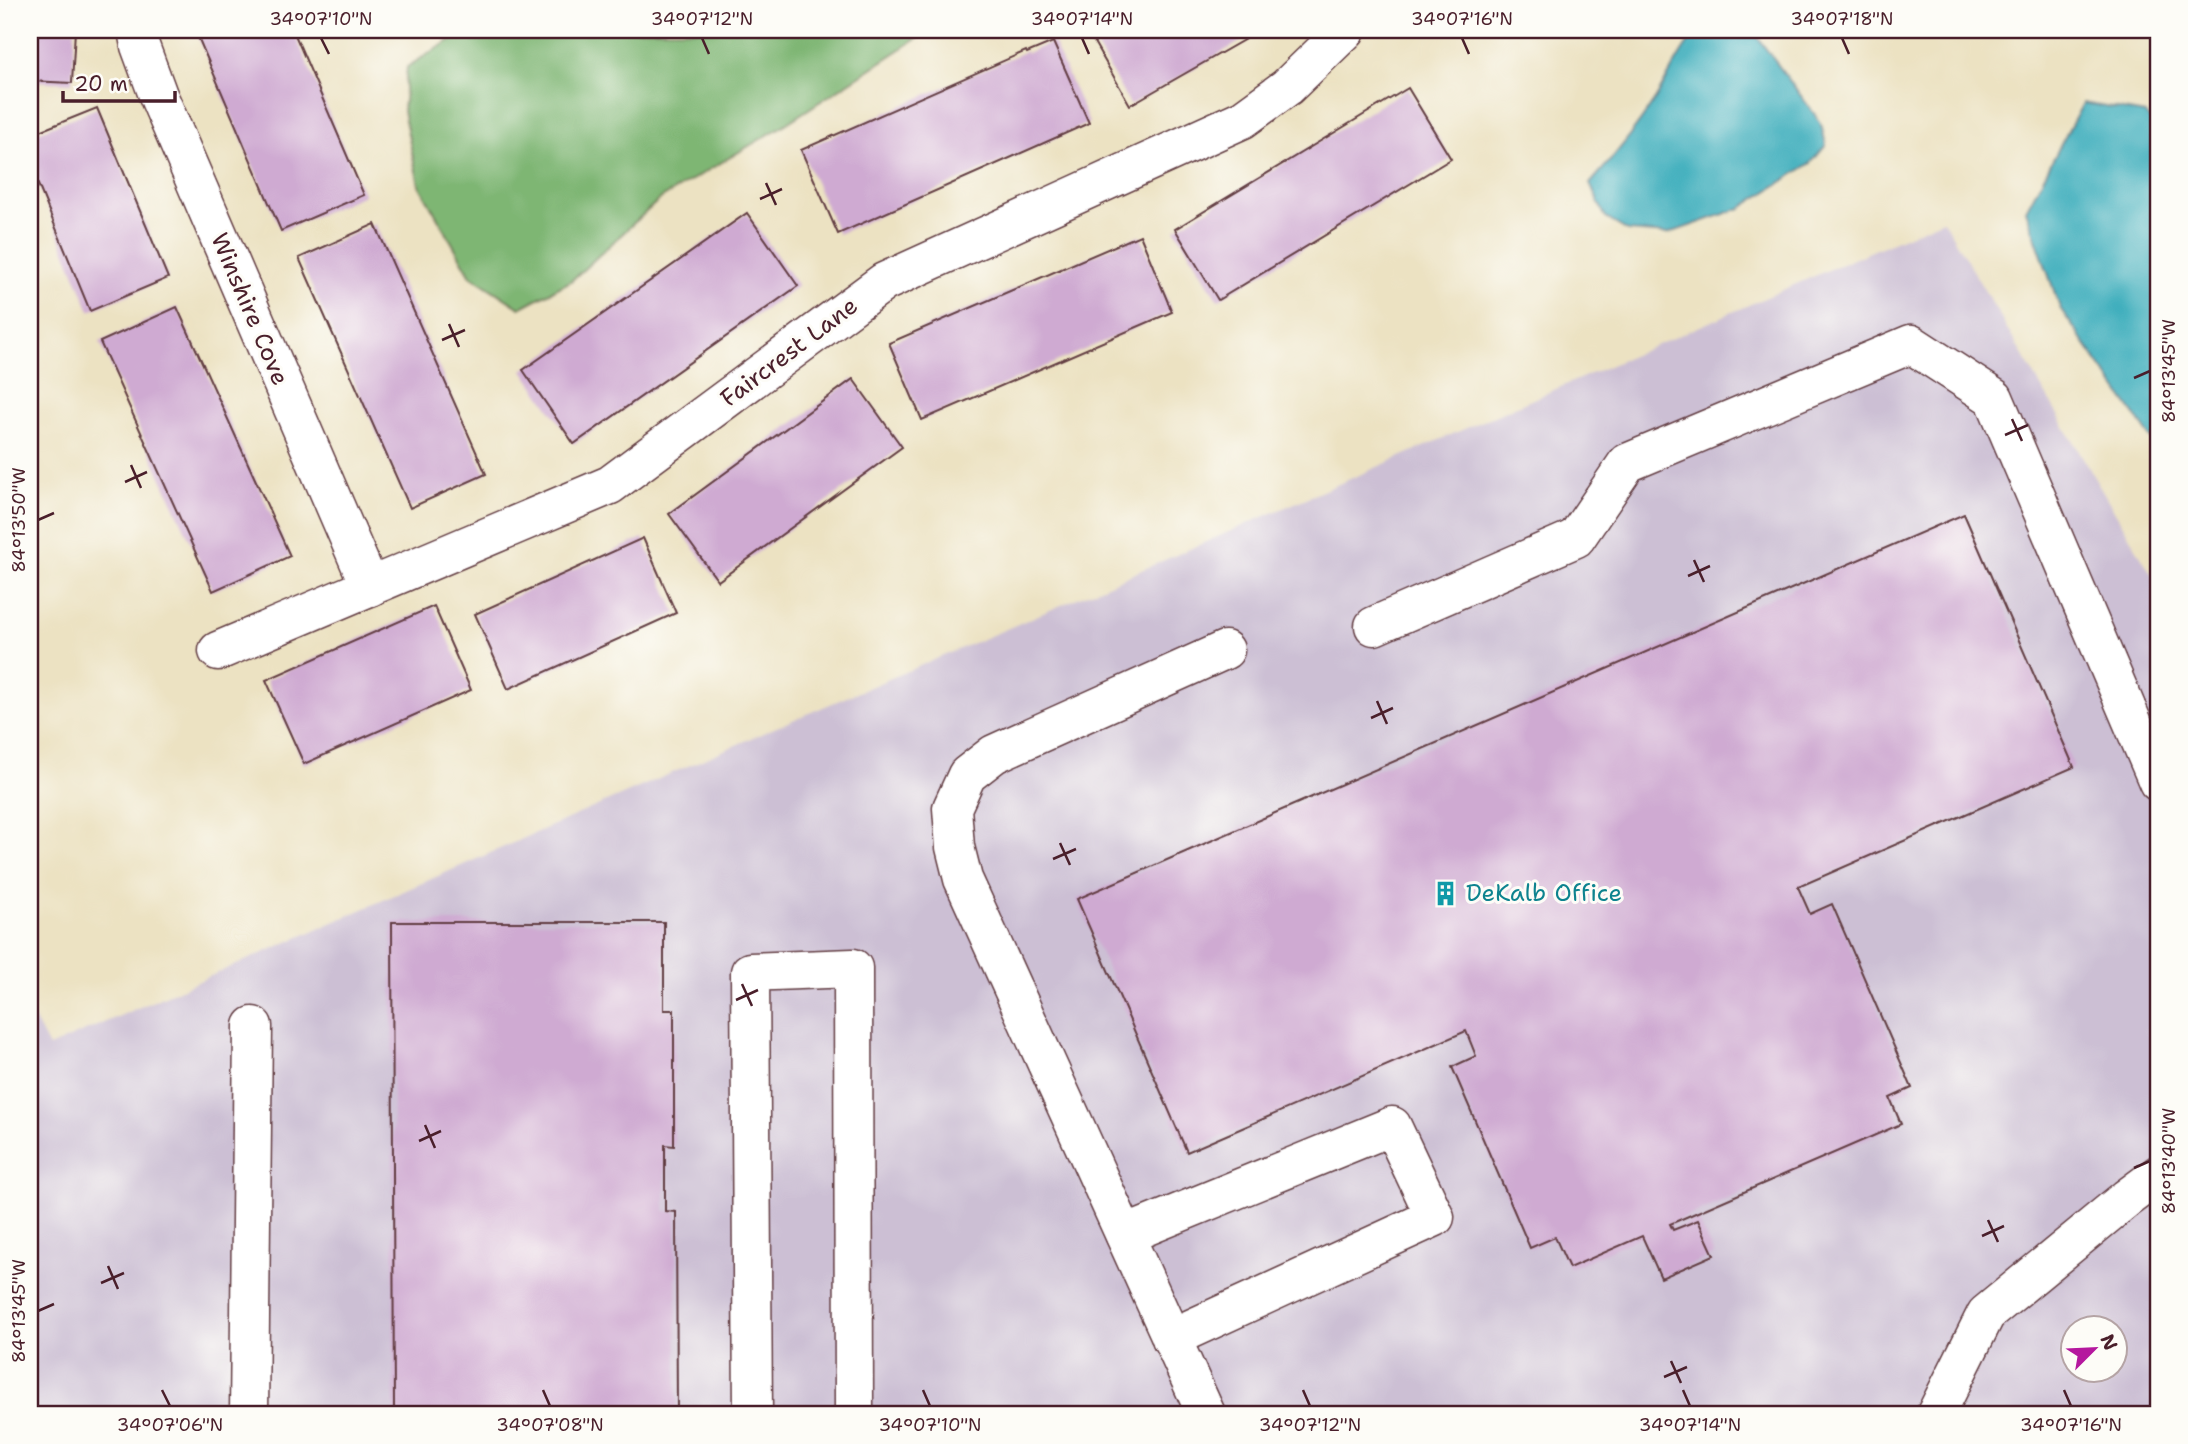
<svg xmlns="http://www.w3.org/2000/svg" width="2188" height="1444" viewBox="0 0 2188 1444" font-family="'Shantell Sans',sans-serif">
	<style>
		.industrial { fill: #ccbfd4; fill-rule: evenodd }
		.forest { fill: #7eb673; stroke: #646a4f; stroke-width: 2 }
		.water { fill: #40afbd; stroke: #456774; stroke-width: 2 }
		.building { fill: #cfaad2 }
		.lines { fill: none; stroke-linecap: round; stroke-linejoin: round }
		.minor-casing { stroke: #623c42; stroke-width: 41 }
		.minor { stroke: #fff; stroke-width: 38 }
		.ticks { fill: none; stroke: #4a1f2b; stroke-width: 2.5 }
		.labels { text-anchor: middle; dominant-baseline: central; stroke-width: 6; stroke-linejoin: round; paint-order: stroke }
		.street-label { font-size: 24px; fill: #4a1f2b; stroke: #fdfcf7 }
		.culture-label { font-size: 24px; fill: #0d838f; stroke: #fdfcf7; text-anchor: start }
		.neatline { fill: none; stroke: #4a1f2b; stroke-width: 2.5 }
		.ticks-label { font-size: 18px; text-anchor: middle; fill: #4a1f2b }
	</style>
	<rect width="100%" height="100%" fill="#fdfcf7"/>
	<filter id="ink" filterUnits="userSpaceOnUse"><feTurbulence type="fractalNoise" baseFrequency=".0143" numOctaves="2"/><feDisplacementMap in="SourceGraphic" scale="14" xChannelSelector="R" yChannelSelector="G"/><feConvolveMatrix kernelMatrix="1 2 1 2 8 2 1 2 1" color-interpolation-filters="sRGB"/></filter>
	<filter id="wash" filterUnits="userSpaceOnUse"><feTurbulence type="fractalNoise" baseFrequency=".00686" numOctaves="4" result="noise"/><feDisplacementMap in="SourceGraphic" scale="28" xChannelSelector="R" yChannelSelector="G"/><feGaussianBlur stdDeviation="1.57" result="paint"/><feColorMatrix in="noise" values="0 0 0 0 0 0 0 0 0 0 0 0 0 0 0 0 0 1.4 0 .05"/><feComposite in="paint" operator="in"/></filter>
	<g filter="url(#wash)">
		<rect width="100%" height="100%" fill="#ece2c2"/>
		<!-- industrial -->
		<path class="industrial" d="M1943,220L2158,585V1414H30V1011L49,1047L795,719L1011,627ZM2072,1328H2114V1370H2072Z"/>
		<!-- forest -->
		<path class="forest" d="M467,30H930L781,127L660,199L571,281L520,308L471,276L419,185L403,111L407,67Z"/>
		<!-- water -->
		<g class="water">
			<path d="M1699,30H1752L1821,123L1826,145L1811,163L1741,208L1667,234L1628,231L1606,218L1590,184C1615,156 1636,129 1656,98C1670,75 1681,48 1699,30Z"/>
			<path d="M2083,103L2145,114L2158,126V448L2060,308L2026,210Z"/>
		</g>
		<g id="blocks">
			<!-- building -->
			<g class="building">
				<path d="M30,30H75L72,83L30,81Z"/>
				<path d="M195,30H293L364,195L281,231Z"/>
				<path d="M1087,30H1261L1130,105Z"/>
				<path d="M1053,42L1089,123L838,234L801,150L1026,51L1027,53Z"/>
				<path d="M1408,88L1451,159L1218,300L1175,229Z"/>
				<path d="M97,108L168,278L90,311L30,165V135Z"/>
				<path d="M747,213L798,286L574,444L523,370Z"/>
				<path d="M375,224L486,474L410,508L299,258Z"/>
				<path d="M1140,235L1172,312L922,420L889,343Z"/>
				<path d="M177,307L290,556L213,591L100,342Z"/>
				<path d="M853,379L902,447L718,581L669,514Z"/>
				<path d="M1964,514L2074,767L1798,887L1810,914L1832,904L1912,1088L1890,1098L1901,1124L1670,1224L1673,1230L1698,1220L1714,1255L1661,1278L1642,1236L1569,1268L1555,1237L1530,1248L1452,1067L1476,1056L1466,1031L1187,1152L1077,899Z"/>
				<path d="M643,538L676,613L508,689L475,614Z"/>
				<path d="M434,606L471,690L304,764L266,680Z"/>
				<path d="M392,922H664V1010H674V1146L665,1145V1211L676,1212L677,1414H394Z"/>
			</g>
		</g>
	</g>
	<g filter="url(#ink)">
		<use href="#blocks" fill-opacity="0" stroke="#623c42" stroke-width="2"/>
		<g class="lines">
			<defs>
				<g id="minor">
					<path d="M137,30L140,46L158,95L370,587"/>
					<path d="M1374,626L1576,538L1627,463L1911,344L1994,398L2158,782"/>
					<path d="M218,651L610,485L884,282L1243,119L1287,87L1346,30"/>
					<path d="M1125,1235L1392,1126L1435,1217L1171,1338"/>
					<path d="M249,1414L253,1026"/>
					<path d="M753,1414L750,972L853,968L854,1414"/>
					<path d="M1206,1414L963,879L955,847L952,808L967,775L994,754L1225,650"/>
					<path d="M1936,1414L1986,1314L2127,1198L2158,1175"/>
				</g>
			</defs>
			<!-- minor casing -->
			<use href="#minor" class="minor-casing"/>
			<!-- minor -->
			<use href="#minor" class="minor"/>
		</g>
	</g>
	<!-- ticks -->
	<path class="ticks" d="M321,38L329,54M702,38L709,54M1082,38L1089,54M1462,38L1469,54M1842,38L1849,54M766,183L776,205M760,199L782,189M449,324L459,347M442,340L465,330M2134,378L2150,371M2012,419L2022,441M2005,435L2028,425M131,465L141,488M125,482L147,472M38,520L54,513M1694,560L1704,582M1688,576L1710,566M1377,701L1387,724M1371,718L1393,708M1060,843L1070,865M1053,859L1076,849M742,984L752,1006M736,1000L758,990M425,1125L435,1148M419,1141L441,1131M2134,1168L2150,1161M1988,1220L1998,1242M1982,1236L2004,1226M108,1266L118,1289M101,1283L124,1273M38,1311L54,1304M1671,1361L1681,1383M1664,1377L1687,1367M162,1390L170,1406M543,1390L550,1406M923,1390L930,1406M1303,1390L1310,1406M1683,1390L1690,1406M2064,1390L2071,1406"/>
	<!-- icons -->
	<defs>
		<symbol id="building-bare" viewBox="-9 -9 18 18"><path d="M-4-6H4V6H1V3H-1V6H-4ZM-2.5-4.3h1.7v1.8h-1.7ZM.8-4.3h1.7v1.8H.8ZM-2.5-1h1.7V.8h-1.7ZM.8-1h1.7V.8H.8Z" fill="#0f9aa8" stroke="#fdfcf7" stroke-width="2.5" paint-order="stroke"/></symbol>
	</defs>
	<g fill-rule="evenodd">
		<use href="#building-bare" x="1428" y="876" width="35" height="35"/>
	</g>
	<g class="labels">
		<!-- street labels -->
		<g class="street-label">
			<text transform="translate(250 309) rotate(67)">Winshire Cove</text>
			<text transform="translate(789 352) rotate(-37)">Faircrest Lane</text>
		</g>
		<!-- culture labels -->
		<g class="culture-label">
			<text x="1466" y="893">DeKalb Office</text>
		</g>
	</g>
	<!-- margin -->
	<rect width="2188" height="1444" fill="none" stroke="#fdfcf7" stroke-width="77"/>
	<!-- north arrow -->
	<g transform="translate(2094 1349) rotate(66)"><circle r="33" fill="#fdfcf7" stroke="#b5a4a5" stroke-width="2"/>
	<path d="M0-5L12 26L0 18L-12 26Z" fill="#b5179e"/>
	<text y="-10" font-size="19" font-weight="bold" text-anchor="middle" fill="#4a1f2b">N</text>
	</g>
	<!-- scale -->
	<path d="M63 91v10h112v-10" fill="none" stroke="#4a1f2b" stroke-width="3.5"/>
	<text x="74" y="91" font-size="21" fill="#4a1f2b" stroke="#fdfcf7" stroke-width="5" paint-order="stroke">20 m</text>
	<rect x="38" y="38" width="2112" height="1368" class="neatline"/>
	<g class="ticks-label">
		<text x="321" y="25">34°07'10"N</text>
		<text x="702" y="25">34°07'12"N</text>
		<text x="1082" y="25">34°07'14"N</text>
		<text x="1462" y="25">34°07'16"N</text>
		<text x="1842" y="25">34°07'18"N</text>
		<text transform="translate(2169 371) rotate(-90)" y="6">84°13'45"W</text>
		<text transform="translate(19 520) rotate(-90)" y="6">84°13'50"W</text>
		<text transform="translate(2169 1161) rotate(-90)" y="6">84°13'40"W</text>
		<text transform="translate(19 1311) rotate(-90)" y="6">84°13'45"W</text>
		<text x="170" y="1431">34°07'06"N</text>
		<text x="550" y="1431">34°07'08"N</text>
		<text x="930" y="1431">34°07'10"N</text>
		<text x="1310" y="1431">34°07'12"N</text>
		<text x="1690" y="1431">34°07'14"N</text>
		<text x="2071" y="1431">34°07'16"N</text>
	</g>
</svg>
